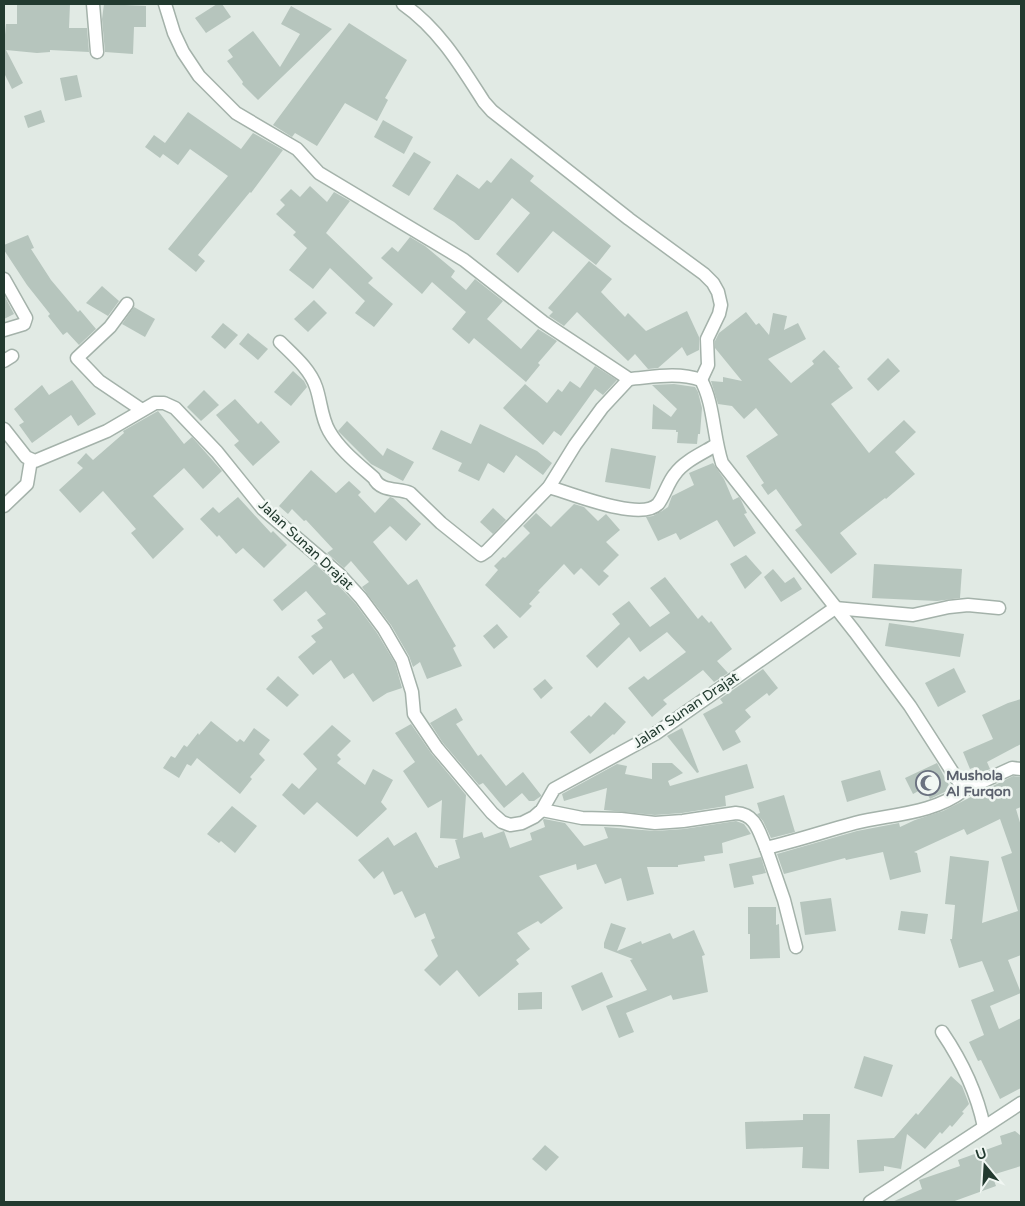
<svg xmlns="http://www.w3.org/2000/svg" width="1025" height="1206" viewBox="0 0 1025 1206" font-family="'Varela Round',sans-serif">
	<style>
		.building { fill: #b6c5bd }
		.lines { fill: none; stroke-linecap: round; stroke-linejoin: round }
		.minor-casing { stroke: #a4b2aa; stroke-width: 15 }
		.minor { stroke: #fff; stroke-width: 12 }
		.labels { text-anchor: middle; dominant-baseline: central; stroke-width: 5; stroke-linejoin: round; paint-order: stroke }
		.street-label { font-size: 14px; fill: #223a2f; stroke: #f1f7f3 }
		.worship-label { font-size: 14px; font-weight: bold; fill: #5b616d; stroke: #f1f7f3; text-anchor: start }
	</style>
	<rect width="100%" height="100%" fill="#e1eae4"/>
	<!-- building -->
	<g class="building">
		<path d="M17,4H70L69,28H87L89,52L50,50V52L37,53L6,50L23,83L12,89L4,73V46L6,24H17Z"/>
		<path d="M104,4L146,6V27H134L133,54L105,52L102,19Z"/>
		<path d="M217,4H222L231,17L206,33L195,18Z"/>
		<path d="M291,6L332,29L258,100L242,84L243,82L227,61L233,57L228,50L253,31L280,67L300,34L281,24Z"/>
		<path d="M349,23L407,60L385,98L388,100L377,121L345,103L317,146L295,133L292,137L273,125Z"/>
		<path d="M77,75L82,97L65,101L60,78Z"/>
		<path d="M41,110L45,122L28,128L24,116Z"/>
		<path d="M188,112L241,149L253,133L283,150L251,193L250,192L198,255L205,261L196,272L168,249L228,176L190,149L178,165L163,154L160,158L145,147L154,135L165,143Z"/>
		<path d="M383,120L413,137L404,154L374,137Z"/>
		<path d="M414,152L431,162L409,196L392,186Z"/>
		<path d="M511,158L534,176L530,181L611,246L596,265L553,231L518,273L496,254L530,213L512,198L479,240H475L454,222L433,209L457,174L479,189L487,180L491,183Z"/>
		<path d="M310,186L327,202L334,192L350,201L326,233L373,278L368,283L393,304L374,327L355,313L365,301L330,268L313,289L289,270L307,248L293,235L296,232L276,214L285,205L280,200L291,189L300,197Z"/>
		<path d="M28,235L34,248L31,249L51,280L78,312L80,310L96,329L79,345L67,332L63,335L48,316L50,314L27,285L4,250V245Z"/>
		<path d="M410,237L425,246L455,271L451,277L466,290L475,279L503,301L487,319L521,349L538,329L557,341L538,363L540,365L526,382L474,338L469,344L452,329L466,312L432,282L422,294L381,258L392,247L398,252Z"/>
		<path d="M589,261L612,279L601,292L625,317L628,313L646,331L687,311L699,337V350L687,356L682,347L658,368L648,369L635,354L628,361L577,312L564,326L549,316L553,312L548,308Z"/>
		<path d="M102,286L119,301L108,316L86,303Z"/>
		<path d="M4,295L14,314L4,319Z"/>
		<path d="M314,300L327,313L308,332L294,319Z"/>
		<path d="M134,307L155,319L145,337L122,324Z"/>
		<path d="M746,312L756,325L759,323L769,335L773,313L787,316L784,330L798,323L806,339L768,359L791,383L814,364L812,361L824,350L840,367L838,368L853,388L831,404L869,453L904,420L916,432L895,452L915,474L886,499L885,498L840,533L857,554L831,574L795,530L802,525L776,489L768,495L761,485L764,483L746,456L778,435L756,408L744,419L732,406L718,404L711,381L723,382V377L742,381L715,348V341L719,333Z"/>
		<path d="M223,323L238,335L225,349L211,337Z"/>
		<path d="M248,333L268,349L258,360L239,344Z"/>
		<path d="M888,358L900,371L878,391L867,379Z"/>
		<path d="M595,366L617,380L603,395L595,389L561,436L554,431L543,445L503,408L525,384L547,403L558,389L562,392L570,381L580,388Z"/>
		<path d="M293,371L304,381L307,387L291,406L274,392Z"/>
		<path d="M72,380L96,414L78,426L71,415L32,443L19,425L24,422L14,409L42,385L49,395Z"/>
		<path d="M674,384L695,387L698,392L702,408L700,434H698L697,444L677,443L678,432H676V430L652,429L653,404L671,417L677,409L652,385Z"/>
		<path d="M204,390L219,405L201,421L187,407Z"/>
		<path d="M235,399L258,424L261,421L280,442L253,466L234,445L239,441L216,415Z"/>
		<path d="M158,411L184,444L192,437L222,471L203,489L184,468L153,496L184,529L153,559L131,533L136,529L103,491L80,513L59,490L83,468L77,463L86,453L93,460L124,433L123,431Z"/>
		<path d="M347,421L383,456L387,448L414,462L403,481L371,464L338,431Z"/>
		<path d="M480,424L537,451L552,463L543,475L516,455L504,473L488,463L479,481L458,471L462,463L432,449L441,430L471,444Z"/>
		<path d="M611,448L656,456L650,489L605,482Z"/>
		<path d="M713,463L724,479L733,500L739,497L741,500L747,513L744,514L756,533L734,547L717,520L680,540L676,533L658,541L646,517L653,516L662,511L668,507L672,496L694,485L689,473Z"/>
		<path d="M311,470L336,493L349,481L361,492L358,495L375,513L390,497L393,498L421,524L406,541L390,526L373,542L408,585L417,579L456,646L453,648L462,666L427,679L420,662L413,667L409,656L391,625L362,587L369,582L351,561L344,568L327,553L333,549L306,520L304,521L292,509L288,514L279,506Z"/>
		<path d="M238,497L271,533L273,531L287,545L264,568L243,548L236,554L219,535L217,537L200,519L213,507L219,513Z"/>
		<path d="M574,504L584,507L598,521L606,514L620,530L606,542L619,555L603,571L609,576L599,586L581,568L574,575L564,564L538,591L540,592L529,604L532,606L520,618L485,585L498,570L494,566L503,557L505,558L530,533L523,526L536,513L551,527Z"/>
		<path d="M493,508L506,520L493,534L480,522Z"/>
		<path d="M746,555L762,573L745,589L730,564Z"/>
		<path d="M315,564L333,580L355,603L377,633L395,663L402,688L387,693L373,702L353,673L344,679L331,660L313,675L298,657L316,642L311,636L323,628L317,620L326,614L306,591L282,611L273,600Z"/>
		<path d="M874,564L962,569L960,598L937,601L872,598Z"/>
		<path d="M773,569L785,583L794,577L802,589L781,602L764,577Z"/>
		<path d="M665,577L698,619L702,615L709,623L711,621L732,649L717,661L728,673L714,682L703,670L663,700L667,704L652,717L628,688L644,676L648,680L686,652L667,632L640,652L629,637L597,668L586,656L620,624L612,614L629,601L650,627L670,613L650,588Z"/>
		<path d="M889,623L964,634L960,657L885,646Z"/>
		<path d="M497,624L508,637L494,649L483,636Z"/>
		<path d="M954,668L966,692L938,707L925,683Z"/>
		<path d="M763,669L778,688L769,696L767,693L745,710L751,717L735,731L741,742L723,751L703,714L723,703L720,699Z"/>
		<path d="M278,676L299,695L287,707L266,689Z"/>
		<path d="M545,679L553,688L541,699L533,689Z"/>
		<path d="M1021,699V744L987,762L990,769L979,774L975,767L970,769L963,752L993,739L982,715L1008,703Z"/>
		<path d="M605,702L626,722L614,735L613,734L590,754L570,732L589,715L591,717Z"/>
		<path d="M456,708L463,720L456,724L478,756L481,754L506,786L523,772L541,795V796L534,801H529L522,793L504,808L483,783L479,785L443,743L430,723Z"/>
		<path d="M211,721L237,742L240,739L244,742L254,728L270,740L259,754L265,760L250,777L252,779L240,794L197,758L191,766L187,764L179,778L163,768L171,756L175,758L184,745L187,747L198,733L199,735Z"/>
		<path d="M411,724L431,753L466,795L463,838L482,832L484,838L504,831L510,848L532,840L530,833L545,827L543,820L544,819L565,823L584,846L608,838L604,827L655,831L684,829L736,821L744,824L751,834L722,843L723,853L704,856L705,861L678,865V867H647L654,894L627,901L621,878L605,884L596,864L577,870L576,864L539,876L563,908L541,924L538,921L517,933L530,949L516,960L519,964L479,997L457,970L440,986L424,970L438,956L431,940L435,938L425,913L415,918L402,891L394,895L383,871L374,879L358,860L388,837L394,846L416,832L435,867L438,868V866L460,858L455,840L458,839L440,838L442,800L428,808L403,771L415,762L395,733Z"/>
		<path d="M332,725L351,741L337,755L341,759L337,763L365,785L373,769L393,780L381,802L387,809L357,837L317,802L304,815L282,795L292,783L299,789L317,769L303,754Z"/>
		<path d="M682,728L699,772L697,773L667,736Z"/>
		<path d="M652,763H672L683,773L668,781L670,786L747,764L754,788L725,796L726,806L682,813L655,815L604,810L607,788L564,801L562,794L617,764L627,766L625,774L652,779Z"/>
		<path d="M937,763L951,789L930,799L924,788L913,794L905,778Z"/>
		<path d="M880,770L886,790L847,802L841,781Z"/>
		<path d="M1013,776L1021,777V807L1016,809L1021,826V955L1008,960L1021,993L990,1006L999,1029L1021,1018V1088L1000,1099L981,1060L978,1061L969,1042L984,1035L971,1000L994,991L982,961L959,968L950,939H952L955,905L945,904L950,856L989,861L982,923L1018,911L1001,857L1012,853L1000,819L967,835L964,829L914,852L917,853L921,872L890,880L883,852L846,860L845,858L784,874L777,854L857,831L899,823L900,827L915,820L943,811Z"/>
		<path d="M784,795L795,832L771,838L763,821L757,814L760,813L757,803Z"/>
		<path d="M232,806L257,826L235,853L221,841L219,843L207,834Z"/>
		<path d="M761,857L766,873L752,876L754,884L734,888L729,864Z"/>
		<path d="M831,898L836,931L805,935L800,902Z"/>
		<path d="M748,907H776V925L779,924L780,958L750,959V934H748Z"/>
		<path d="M901,911L928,914L925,934L898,930Z"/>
		<path d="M611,923L626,928L617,951L641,941L642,944L670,933L673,939L694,930L705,955L702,956L708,992L673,1000L671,995L626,1013L634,1032L619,1038L606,1006L647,990L630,960L633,959L604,948V943Z"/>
		<path d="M602,972L613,997L582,1011L571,986Z"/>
		<path d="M542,992V1009L518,1010V993Z"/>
		<path d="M864,1056L893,1065L882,1097L854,1088Z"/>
		<path d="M951,1076L962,1086L969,1104L962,1112L964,1113L952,1127L950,1125L942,1134L940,1132L925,1149L907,1134L901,1169L884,1166V1171L859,1173L857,1140L894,1138L916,1113L918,1115Z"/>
		<path d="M803,1114H830L829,1169L802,1168L803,1147L746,1149L745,1122L803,1120Z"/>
		<path d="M1015,1131L1021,1136V1166L992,1175L996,1186L952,1202H892L922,1189L919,1180L960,1166L958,1160L1002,1144L1000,1136Z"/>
		<path d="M545,1145L559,1157L546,1171L532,1159Z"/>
	</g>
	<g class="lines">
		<defs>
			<g id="minor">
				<path d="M93,4L97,52"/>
				<path d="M165,4L174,33L183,52L199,76L236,113L297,149L319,173L464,260L543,322L629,379C654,377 677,372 701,380C714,403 713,436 722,463L855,632L910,706L964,790L1012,768L1021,769"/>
				<path d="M403,4C439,29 461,66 484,102L492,111L629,219L704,274L713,283L718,292L721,305L719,314L707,339L708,365L701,380"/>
				<path d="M4,279L26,318L24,324L4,330"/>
				<path d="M127,304L110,327L77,358L99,381L142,410"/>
				<path d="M280,342C293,355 310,369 316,387C321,401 321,417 329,431C339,449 358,464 374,478C380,492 399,488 410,493L441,523L481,555L487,551L549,487L575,445L602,408L629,379"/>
				<path d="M4,361L12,356"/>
				<path d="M4,429L26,457L35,461L107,431L155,403H164L175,408L217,452L263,509L339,574L361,598L384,629L402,660L412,692L414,714L437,748L492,813L502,822L510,825L522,823L534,817L542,810L554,789L655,734L835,608L913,615L949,607L968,605L999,608"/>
				<path d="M549,487C570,493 641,522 658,504C664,497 668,482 675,474C684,461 703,453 716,445"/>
				<path d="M4,506L27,484L31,460"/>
				<path d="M542,810L582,818L621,819L655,823L683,821L736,813C756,814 759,832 766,848C796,841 825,831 855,823C892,814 933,814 964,790"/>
				<path d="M766,848L784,900L796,947"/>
				<path d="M942,1032C961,1060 977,1093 984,1127"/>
				<path d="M870,1202L1021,1103"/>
			</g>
		</defs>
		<!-- minor casing -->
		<use href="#minor" class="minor-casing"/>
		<!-- minor -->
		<use href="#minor" class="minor"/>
	</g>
	<!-- icons -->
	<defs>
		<symbol id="mosque-ring" viewBox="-11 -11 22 22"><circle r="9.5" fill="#f1f7f3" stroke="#6b7280" stroke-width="1.5"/><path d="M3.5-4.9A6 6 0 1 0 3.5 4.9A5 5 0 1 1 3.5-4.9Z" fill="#6b7280"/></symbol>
	</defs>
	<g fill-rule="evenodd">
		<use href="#mosque-ring" x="914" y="769" width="28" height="28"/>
	</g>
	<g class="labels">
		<!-- street labels -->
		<g class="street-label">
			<text transform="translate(306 545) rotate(43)">Jalan Sunan Drajat</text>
			<text transform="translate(686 710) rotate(-34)">Jalan Sunan Drajat</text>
		</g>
		<!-- worship labels -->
		<g class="worship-label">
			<text x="946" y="775">Mushola<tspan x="946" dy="16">Al Furqon</tspan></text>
		</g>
	</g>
	<!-- border -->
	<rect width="1025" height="1206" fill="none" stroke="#223a2f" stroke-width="10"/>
	<!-- north arrow -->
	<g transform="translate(985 1166) rotate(342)" stroke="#f1f7f3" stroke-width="4" paint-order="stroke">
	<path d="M0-4L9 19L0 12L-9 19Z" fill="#223a2f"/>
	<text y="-8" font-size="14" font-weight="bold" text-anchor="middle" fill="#223a2f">U</text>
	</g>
</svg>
